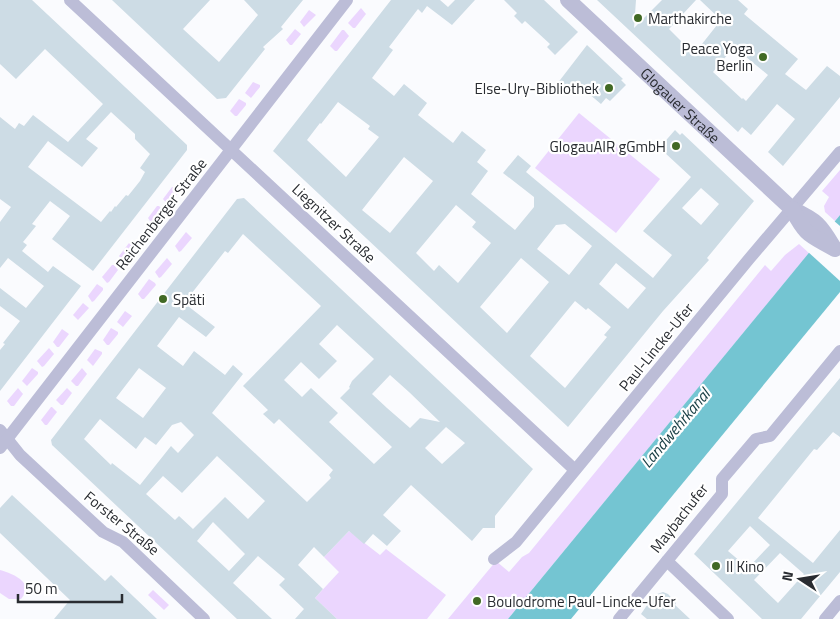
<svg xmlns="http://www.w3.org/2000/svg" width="840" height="619" viewBox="0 0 840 619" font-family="'Titillium Web',sans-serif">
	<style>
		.green { fill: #ebd6fe }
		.water { fill: #74c5d2 }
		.pier { fill: #fafbfe }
		.building { fill: #cddce5; fill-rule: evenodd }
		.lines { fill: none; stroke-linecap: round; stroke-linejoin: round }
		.minor { stroke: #bcbdd7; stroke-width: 12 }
		.tertiary { stroke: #bcbdd7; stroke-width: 16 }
		.poi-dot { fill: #416924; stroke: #fff; stroke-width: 2 }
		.labels { text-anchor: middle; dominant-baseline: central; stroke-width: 4.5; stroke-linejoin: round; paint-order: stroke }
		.poi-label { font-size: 15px; fill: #292c31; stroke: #fff; text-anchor: start }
		.street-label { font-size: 15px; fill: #292c31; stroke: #fff }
		.water-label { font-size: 16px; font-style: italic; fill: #163d43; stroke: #fff }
	</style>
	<rect width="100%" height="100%" fill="#fafbfe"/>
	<!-- green -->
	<g class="green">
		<path d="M361,8L366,14L355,28H353L348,23Z"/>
		<path d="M309,10L316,15L304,27L300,22Z"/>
		<path d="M295,29L301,34L292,45H290L286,40Z"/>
		<path d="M342,30H344L349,36L337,51H335L330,46Z"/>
		<path d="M253,82L260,85V87L251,98L245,93Z"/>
		<path d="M239,99L246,103V105L237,116H235L230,111Z"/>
		<path d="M579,113L660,179L616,233L535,168Z"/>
		<path d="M840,170V215L835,221L825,212L824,206L829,197L822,191Z"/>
		<path d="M172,187L179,190V192L169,204H167L163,199Z"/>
		<path d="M157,206H159L164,211L154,223L152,224L148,218Z"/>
		<path d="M186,232L192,238L181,251L179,252L175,246Z"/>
		<path d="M129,243H130L135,248L125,261H123L119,256Z"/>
		<path d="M799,244L809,253L508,619H448L496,561L509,572L522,557L529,553L765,265L771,271L785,255Z"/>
		<path d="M167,258L172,264L161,277L159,278L155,272Z"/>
		<path d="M112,265H114L118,270L109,282L107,283L102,277Z"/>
		<path d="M149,279L155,283L156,285L144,299H142L138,294Z"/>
		<path d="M97,284L103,288V290L94,301L92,302L88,296Z"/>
		<path d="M83,303L89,308L78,320L73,315Z"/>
		<path d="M125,311L132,316L123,327L117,322Z"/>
		<path d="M111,328L118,332V334L109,345H107L103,340Z"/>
		<path d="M62,329L69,334L59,347H57L53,342Z"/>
		<path d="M49,348L54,354L44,366L42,367L37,361Z"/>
		<path d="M95,349L102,352V354L93,366L87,360Z"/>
		<path d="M32,368L38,372V374L27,386L22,381Z"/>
		<path d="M82,368L87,374L78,386H76L71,381Z"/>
		<path d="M18,388L23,394L14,406H11L7,401Z"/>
		<path d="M67,388L72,393L63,405H61L56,400Z"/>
		<path d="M51,407H52L57,412L47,425H45L41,420Z"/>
		<path d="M349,531L380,555L386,549L446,595L427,619H337L315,598L339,572L324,557Z"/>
		<path d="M0,570C14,574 35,583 21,599H9L0,593Z"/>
		<path d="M153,590L169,605L164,610L148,595Z"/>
	</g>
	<!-- water -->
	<path class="water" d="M840,215V292L571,619H508Z"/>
	<!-- pier -->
	<path class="pier" d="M833,220L840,226V281L807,251Z"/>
	<!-- building -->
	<g class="building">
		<path d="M0,0H32L187,145V150L93,271L52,239L70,216L50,201L32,224L36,226L23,242L27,245L22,251L48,272L53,266L81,286L0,391V350L5,344L3,343L20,321L0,306V288L26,308L44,286L8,258L0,268V222L11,207L0,199V117L15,129L19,123L24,126L33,115L68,142L103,104L45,49L16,79L0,64ZM111,112L135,134V139L150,154L140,168L145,172L140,181L128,196L126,195L116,207L115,206L111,212L110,211L101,222L28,167L48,141L82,167L98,148L86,139Z"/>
		<path d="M112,0H210L183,29L219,62L258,15L244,0H303L281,27L283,29L263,47L265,49L226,98L217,99Z"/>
		<path d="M391,0H440L448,7L455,0H475L452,25L427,6L422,13L418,9L389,47L393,50L372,78L394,96L404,84L427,103L418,115L453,143L462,131L486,150L477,162L488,171L471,194L515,230L534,207V197L503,173L518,155L531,166L526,172L653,278L672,255L643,231L691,177L664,152L666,150L661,146L675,130L680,135L682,133L754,201L707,258L709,260L663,311L568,427L273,151ZM338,102L370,126L368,129L379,137L346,177L307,140L320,123L321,124ZM404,157L433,181L390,233L362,210ZM701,188L719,204L701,225L682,208ZM456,205L476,222L472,227L491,243L458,283L439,265L434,271L416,253ZM565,224L592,246L569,275L537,249L556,225ZM521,258L549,282L507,333L480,307ZM616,263L646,288L628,309L599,284ZM575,301L586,310L588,308L611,327L604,335L607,337L565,388L530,356Z"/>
		<path d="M504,0H544L578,32L555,55L547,47L550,44L525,21L522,24L514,16L517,13Z"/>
		<path d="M597,0H636L634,28L662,0H696L669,29L694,54L721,20L700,0H738L748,9L744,14L798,59L785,74L806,90L827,66L840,76V97L783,166L768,152L795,119L777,104L751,135L742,127L738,132ZM734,47L768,75L746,101L743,98L742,99L713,72Z"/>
		<path d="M587,45L623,79L621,80L626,85L610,101L606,98L601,104L576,83L568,93L557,84Z"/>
		<path d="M244,198L533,469L495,516V528H483L472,541L411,485L383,515L401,531L387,546L373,534L364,544L349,531L324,557L314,547L298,565L323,589L315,598L337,619H295L304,609L279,585L285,579L258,556L233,583L272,619H237L52,445L51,440L237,199ZM243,234L321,306L243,386L268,410L263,414L274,424L279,419L333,470L329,475L331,478L307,502L212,413L243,374L233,365L225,375L194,351L183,366L157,346L179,317L206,337L215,327L184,303L225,251L228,253ZM337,325L374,359L352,381L349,387L350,388L340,398L392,447L374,464L329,422L338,413L311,388L302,397L284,380L301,362L319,379L337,361L319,344ZM139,368L166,388L143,418L116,398ZM390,375L409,392L440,422L420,418L410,428L387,408L372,394ZM100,419L136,449L145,437L156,445L172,425L181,422L194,435L178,453L171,446L140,485L112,463L111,465L84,439ZM446,427L465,443L442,464L425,448ZM217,456L265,501L248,519L225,497L193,529L179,516L175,520L146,494L163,476L182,493ZM213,522L245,554L229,571L197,541Z"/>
		<path d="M840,378V437L833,432L817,450L814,449L758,518L813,563L840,530V572L801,619H762L694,554ZM750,526L770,545L748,568L728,551ZM780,553L804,574L778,603L754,580Z"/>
		<path d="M12,495L105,581L111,575L157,619H54L70,600L0,533V508Z"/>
		<path d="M663,592L668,594L676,603L675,605L690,619H647L641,614L654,595Z"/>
	</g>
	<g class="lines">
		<!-- minor -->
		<g class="minor">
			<path d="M70,0L575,470"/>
			<path d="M0,430L20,455L103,532L123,542L204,619"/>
			<path d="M0,448L347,0"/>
			<path d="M494,559L516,542L749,259L840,152"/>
			<path d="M667,561L728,619"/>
			<path d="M619,619L722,494V479L756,439L770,436L840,351"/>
			<path d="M825,619L840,601"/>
		</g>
		<!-- tertiary -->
		<g class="tertiary">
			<path id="s1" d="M568,0L792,209C817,221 820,224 834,248"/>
			<path d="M792,209C807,237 809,234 835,249"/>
		</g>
	</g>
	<!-- markers -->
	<g class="poi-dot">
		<circle cx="638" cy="18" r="5"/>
		<circle cx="763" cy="57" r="5"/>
		<circle cx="609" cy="88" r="5"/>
		<circle cx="676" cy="146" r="5"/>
		<circle cx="163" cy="299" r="5"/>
		<circle cx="716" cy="566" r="5"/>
		<circle cx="477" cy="601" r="5"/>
	</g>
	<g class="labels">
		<!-- poi labels -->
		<g class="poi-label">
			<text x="648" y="18">Marthakirche</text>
			<text x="753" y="48" text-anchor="end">Peace Yoga<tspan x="753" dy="17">Berlin</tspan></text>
			<text x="599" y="88" text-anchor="end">Else-Ury-Bibliothek</text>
			<text x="666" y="146" text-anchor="end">GlogauAIR gGmbH</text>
			<text x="173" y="299">Späti</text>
			<text x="726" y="566">Il Kino</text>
			<text x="487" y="601">Boulodrome Paul-Lincke-Ufer</text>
		</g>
		<!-- street labels -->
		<g class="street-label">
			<text stroke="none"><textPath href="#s1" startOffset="154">Glogauer Straße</textPath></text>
			<text transform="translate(161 214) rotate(-52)">Reichenberger Straße</text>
			<text transform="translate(334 223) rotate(43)">Liegnitzer Straße</text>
			<text transform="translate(656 347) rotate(-51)">Paul-Lincke-Ufer</text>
			<text transform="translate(679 518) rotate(-52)">Maybachufer</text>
			<text transform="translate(122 523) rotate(39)">Forster Straße</text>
		</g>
		<!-- water labels -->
		<g class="water-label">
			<text transform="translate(675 428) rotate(-50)">Landwehrkanal</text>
		</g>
	</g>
	<!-- north arrow -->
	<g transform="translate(800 579) rotate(282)" stroke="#ffffff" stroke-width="4" paint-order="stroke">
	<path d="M0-4L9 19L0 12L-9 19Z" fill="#292c31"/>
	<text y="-8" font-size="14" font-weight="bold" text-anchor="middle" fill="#292c31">N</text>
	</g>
	<!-- scale -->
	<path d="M18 594v8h104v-8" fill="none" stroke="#292c31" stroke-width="2.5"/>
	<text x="25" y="594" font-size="15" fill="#292c31" stroke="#ffffff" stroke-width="4" paint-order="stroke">50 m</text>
</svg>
